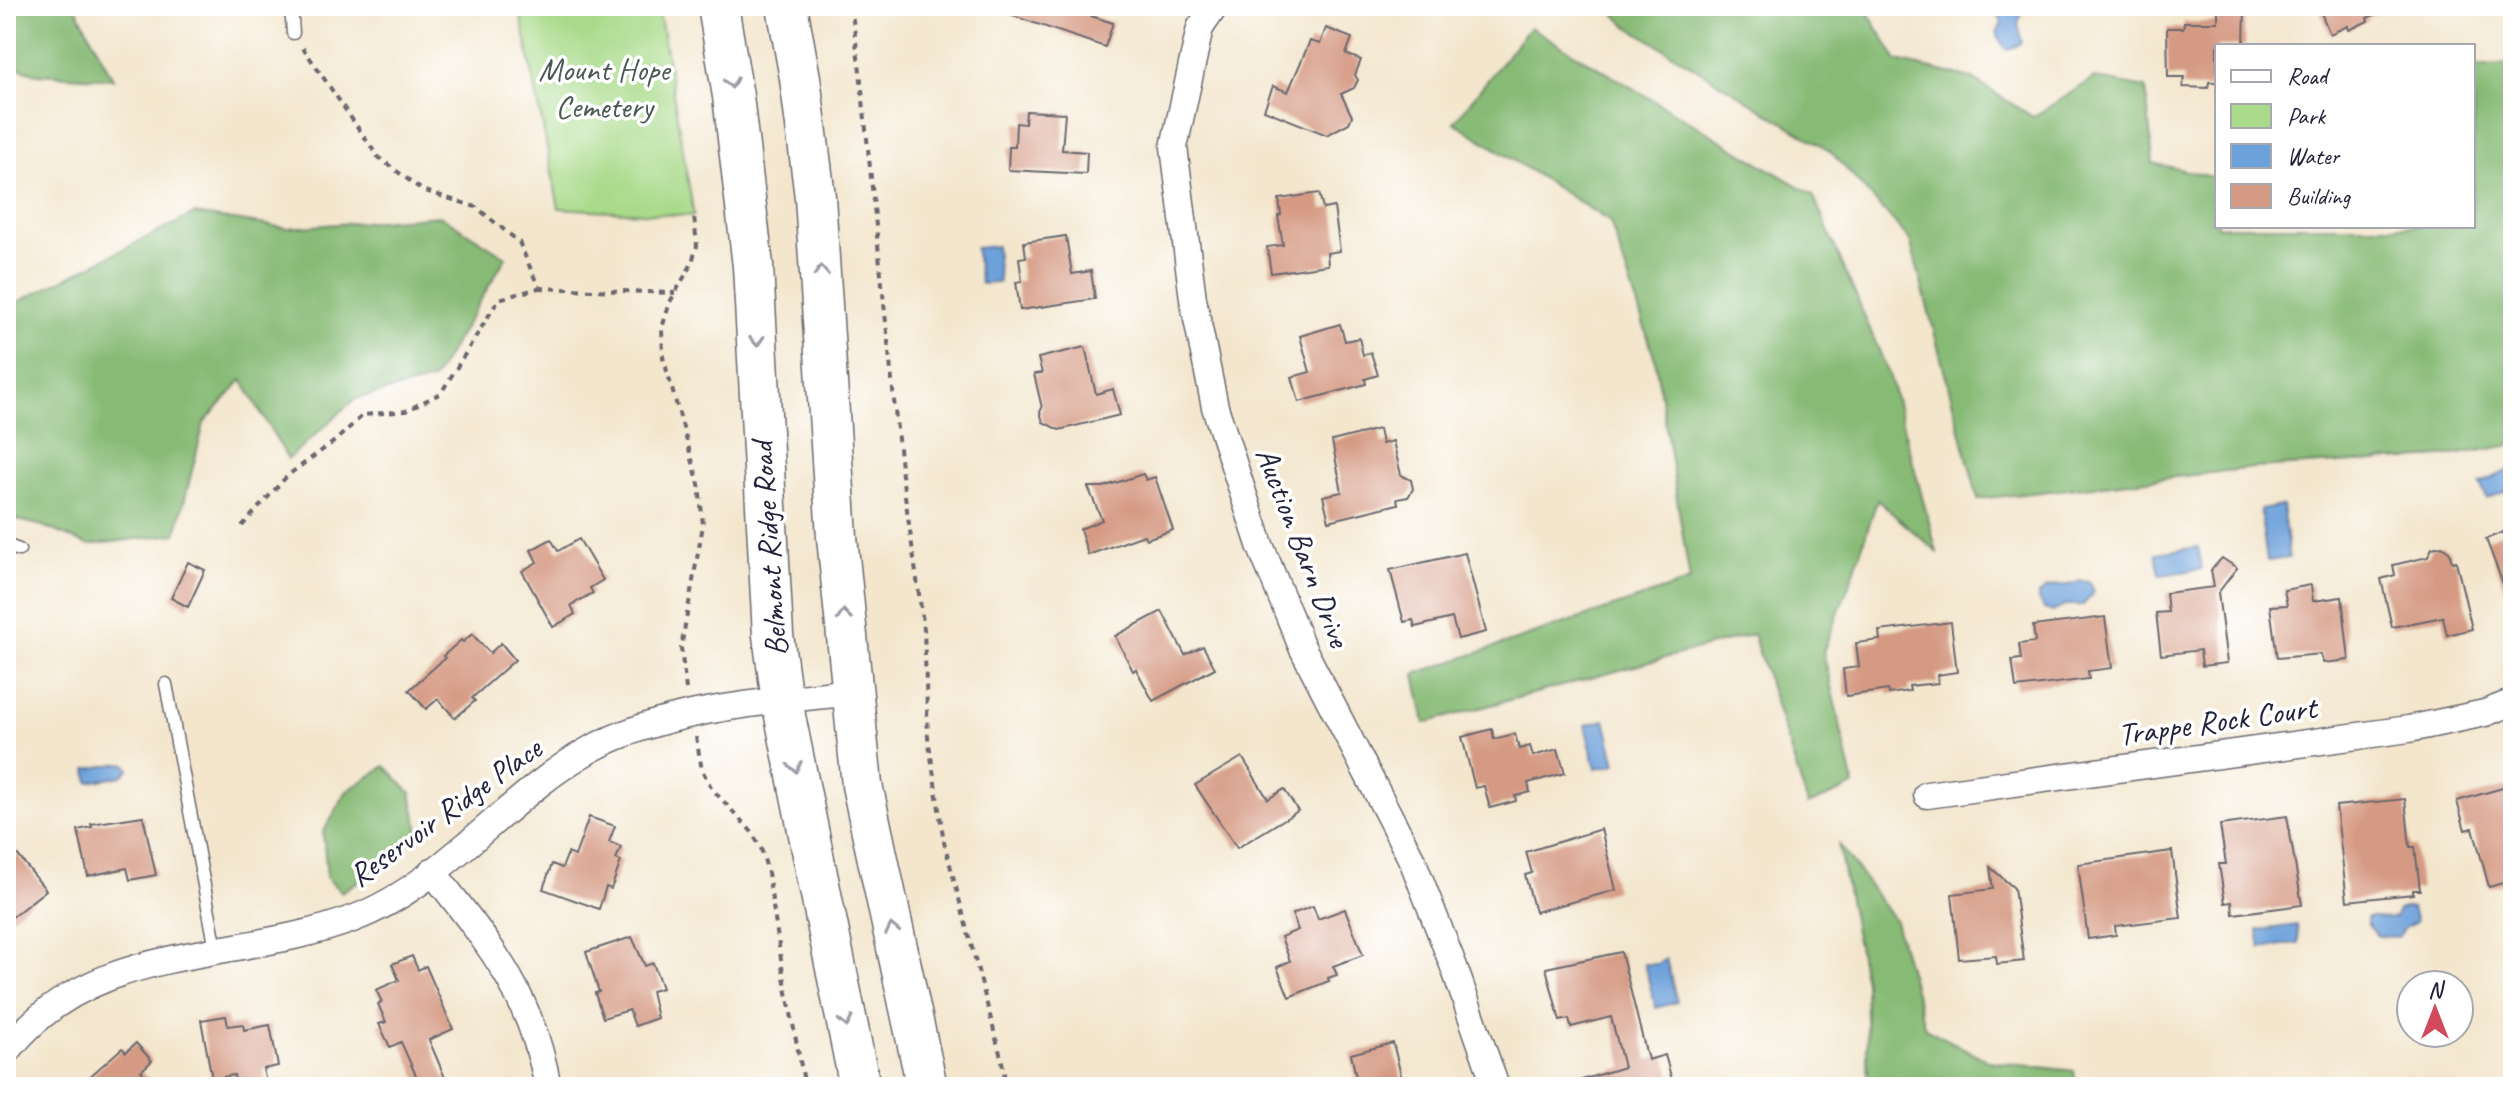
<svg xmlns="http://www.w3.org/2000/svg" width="2519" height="1093" viewBox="0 0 2519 1093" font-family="Caveat,sans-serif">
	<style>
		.green { fill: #a8da89; stroke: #657e62; stroke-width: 2 }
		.forest { fill: #86ba75; stroke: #546e58; stroke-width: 2 }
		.water { fill: #6da1da; stroke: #48628a; stroke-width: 2 }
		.building { fill: #d59a83 }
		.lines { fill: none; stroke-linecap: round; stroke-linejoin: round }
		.lane-casing { stroke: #6b676e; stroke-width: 15 }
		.street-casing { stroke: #6b676e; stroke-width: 29 }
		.primary-casing { stroke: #6b676e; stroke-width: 43 }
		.path { stroke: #6b676e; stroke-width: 4; stroke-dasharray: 6 6; stroke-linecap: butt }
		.lane { stroke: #fff; stroke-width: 12 }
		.street { stroke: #fff; stroke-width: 26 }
		.primary { stroke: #fff; stroke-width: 40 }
		.oneway { stroke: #9c9ca7 }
		.labels { text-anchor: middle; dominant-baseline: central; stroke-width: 7; stroke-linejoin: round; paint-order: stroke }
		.park-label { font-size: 32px; fill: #4a5952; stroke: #fff }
		.street-label { font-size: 32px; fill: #22223b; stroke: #fff }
	</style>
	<rect width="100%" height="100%" fill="#fff"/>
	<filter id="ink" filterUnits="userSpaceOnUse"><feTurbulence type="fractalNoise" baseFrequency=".0125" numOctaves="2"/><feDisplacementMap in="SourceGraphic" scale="16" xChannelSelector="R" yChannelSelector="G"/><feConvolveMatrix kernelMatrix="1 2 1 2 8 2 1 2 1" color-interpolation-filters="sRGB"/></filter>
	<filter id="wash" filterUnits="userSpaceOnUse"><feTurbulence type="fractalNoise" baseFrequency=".006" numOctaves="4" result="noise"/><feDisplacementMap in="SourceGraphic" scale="32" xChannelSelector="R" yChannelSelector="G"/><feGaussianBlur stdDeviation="1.8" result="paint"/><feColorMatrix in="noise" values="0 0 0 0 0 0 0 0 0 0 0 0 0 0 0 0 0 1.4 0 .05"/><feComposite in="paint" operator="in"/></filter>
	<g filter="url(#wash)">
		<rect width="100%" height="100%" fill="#f3e6cd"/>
		<!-- green -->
		<path class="green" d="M519,6H658L694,216L559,208Z"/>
		<!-- forest -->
		<g class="forest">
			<path d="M6,6H75L113,79L37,74L6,64Z"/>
			<path d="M1605,6H1864L1897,61L1971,78L2033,117L2094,78L2146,88L2153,163L2217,178V226H2473V67L2513,64V445L2441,457L2254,468L1978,499L1910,240L1831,152L1629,27Z"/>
			<path d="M1530,27L1813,195L1889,374L1937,552L1877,500L1854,572L1823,652L1854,786L1808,805L1753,634L1425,723L1415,674L1690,581L1655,359L1610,222L1454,122Z"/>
			<path d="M194,214L287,228L441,216L506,257L433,380L355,399L288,459L242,380L204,423L176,534L88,545L43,526L6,517V308Z"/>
			<path d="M385,766L411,793L419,832L389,862L341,892L327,878L323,833L346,792Z"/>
			<path d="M1838,843L1895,921L1925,1028L1988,1061L2074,1071L2076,1087H1868L1865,982Z"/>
		</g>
		<!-- water -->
		<g class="water">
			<path d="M2003,6H2021L2023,11L2018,23L2022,43L2008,50L2004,48L1997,33L2002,23L1998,12Z"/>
			<path d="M996,246L999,282L981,284L975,248Z"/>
			<path d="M2511,469L2513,488L2487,499L2480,484Z"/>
			<path d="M2282,506L2289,558L2267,561L2260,510Z"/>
			<path d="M2198,547L2202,569L2160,575L2156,553Z"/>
			<path d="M2080,581L2090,582L2094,592L2083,605H2066L2053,612L2044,609L2039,602V595C2051,579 2065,590 2080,581Z"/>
			<path d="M1605,720L1616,764L1596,769L1585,725Z"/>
			<path d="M121,763L126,764L129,769L122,776L89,782L87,769Z"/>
			<path d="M2406,907L2412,908L2416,922L2405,928L2398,937L2378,936L2367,924V918C2376,914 2385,921 2395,918L2398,910Z"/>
			<path d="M2297,925L2299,943L2261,948L2258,930Z"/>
			<path d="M1666,959L1677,1002L1656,1008L1644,964H1657Z"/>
		</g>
		<g id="blocks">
			<!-- building -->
			<g class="building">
				<path d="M994,6H1094L1091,16L1113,23L1105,47L993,9Z"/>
				<path d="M2218,6H2245L2244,46H2217V82H2209L2208,88L2183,87L2184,77H2168L2167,28H2183L2184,22H2218Z"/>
				<path d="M2318,6H2395L2367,18L2368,21L2349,30L2348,26L2330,34Z"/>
				<path d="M1326,28L1352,38L1346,54L1361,60L1355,75L1358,80L1354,88L1341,94L1352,116L1349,123L1327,135L1264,110L1273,86L1288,92L1310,41L1320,44Z"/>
				<path d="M1026,111L1065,113L1062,150L1087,152L1086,174L1008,170L1009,147H1015L1016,123L1025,124Z"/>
				<path d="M1319,193L1323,209L1334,207L1340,251L1327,253L1328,265L1271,273L1267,247L1283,245L1278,216L1281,215L1279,199Z"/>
				<path d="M1066,236L1072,274L1091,271L1095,299L1020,310L1016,282L1022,281L1019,258L1026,257L1024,242Z"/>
				<path d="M1340,324L1345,341L1359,338L1363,355L1371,353L1378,375L1365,379L1366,384L1299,402L1292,377L1310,372L1300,336Z"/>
				<path d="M1085,347L1096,394L1113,389L1120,415L1059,430L1043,422L1040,412L1042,408L1034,374L1042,373L1038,358Z"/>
				<path d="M1379,429L1382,444L1393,441L1401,475L1411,480L1413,489L1408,497L1397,499L1398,504L1329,521L1323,496L1342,492L1332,441Z"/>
				<path d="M1143,474L1146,480L1155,477L1173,530L1146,539L1144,535L1088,555L1080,529L1102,520L1088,487H1103Z"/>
				<path d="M2513,528V604L2511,605L2486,539Z"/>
				<path d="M551,539L558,551L579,539L603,580L590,588L593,593L571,605L575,614L553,627L522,571L537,562L531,550Z"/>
				<path d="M2442,546L2449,551L2452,562L2456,561L2472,629L2447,635L2443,617L2392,627L2381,579L2395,575L2393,565L2428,557L2432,548Z"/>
				<path d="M1465,553L1486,632L1458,639L1452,618L1415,627L1413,620L1404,622L1390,570Z"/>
				<path d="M2222,558L2237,568L2218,593L2227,663L2202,666L2200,650L2161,655L2156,613L2168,612L2166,593L2214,587L2211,570Z"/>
				<path d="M188,562L205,570L188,607L171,598Z"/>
				<path d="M2311,585L2313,601L2342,597L2349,660L2323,663L2321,654L2277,658L2270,606L2287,605L2284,590Z"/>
				<path d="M1162,611L1185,655L1203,646L1215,668L1153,701L1136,669L1133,671L1115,636Z"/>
				<path d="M2105,617L2112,668L2088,671L2089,679L2016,688L2012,660L2021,659L2019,644L2035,642L2033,626Z"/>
				<path d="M1951,622L1957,672L1937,675L1938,683L1909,686L1910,691L1889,694L1888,690L1846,696L1843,669L1859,667L1856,643L1880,640L1879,631Z"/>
				<path d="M472,634L490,653L501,643L515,660L472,698L475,701L455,718L438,699L426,709L409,690L445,658L443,656L461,640L463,642Z"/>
				<path d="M1492,729L1494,739L1515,734L1519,749L1530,746L1533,756L1558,749L1565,773L1528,783L1530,792L1515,796L1516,801L1490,808L1484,786L1475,788L1462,737Z"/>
				<path d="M1242,757L1268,799L1284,789L1298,811L1237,848L1195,785Z"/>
				<path d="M2506,787L2508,796L2513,794V880L2489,887L2473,828L2465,830L2457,801Z"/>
				<path d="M2405,799L2410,847H2415L2420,890H2413V894L2347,901L2336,806Z"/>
				<path d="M143,816L156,875L130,880L127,868L88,876L78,830L92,827L91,824Z"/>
				<path d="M2287,816L2302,905L2233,914L2232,902L2225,903L2219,864H2226L2220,825Z"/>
				<path d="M589,817L615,826L609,842L621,847L616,859L621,861L611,889L606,887L599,909L543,889L552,864L562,868L568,853L575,856Z"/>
				<path d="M1601,829L1616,890L1535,912L1525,875L1532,873L1526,852Z"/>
				<path d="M2172,851L2181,918L2115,926L2116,935L2088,939L2078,864Z"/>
				<path d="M17,854L46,890L6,922V864Z"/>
				<path d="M1990,867L2014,888L2024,961L1997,964L1996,956L1959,959L1952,894L1993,889Z"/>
				<path d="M1313,906L1318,919L1345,909L1363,955L1333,966L1337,975L1328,978L1329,981L1289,997L1277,967L1290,961L1281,937L1298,930L1292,914Z"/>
				<path d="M632,937L645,966L653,963L662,988L651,991L657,1018L635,1026L629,1010L603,1018L595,993L599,992L586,952Z"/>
				<path d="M1621,952L1648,1060L1665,1055L1674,1087H1576L1575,1082L1624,1067L1611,1017L1571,1027L1569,1019L1560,1021L1546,968Z"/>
				<path d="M412,956L418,970L426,966L453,1029L429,1040L449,1087H421L401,1042L390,1047L379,1024L386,1022L378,1004L382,1002L376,990L399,980L392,964Z"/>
				<path d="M226,1016L228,1026L243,1024L244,1030L270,1025L278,1066L263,1069L267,1087H236L234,1075L212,1079L201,1020Z"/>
				<path d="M136,1043L152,1061L141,1071L156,1087H78L122,1048L126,1052Z"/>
				<path d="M1393,1043L1404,1087H1358L1351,1054Z"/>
			</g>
		</g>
	</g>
	<g filter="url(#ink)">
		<use href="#blocks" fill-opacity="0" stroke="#6b676e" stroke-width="2"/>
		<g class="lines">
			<defs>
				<g id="lane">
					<path d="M291,6L293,33"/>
					<path d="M6,545L19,550"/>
					<path d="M166,684L216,949"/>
				</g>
				<g id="street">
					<path d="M1215,6L1200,28L1174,147L1193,299L1215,407L1260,545L1302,647L1413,862L1454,967L1496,1087"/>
					<path d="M1927,795L2409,729L2485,713L2513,702"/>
					<path d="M432,871C489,944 531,993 548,1087"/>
					<path d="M6,1053C90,940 238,963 355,918C442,885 509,794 591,749C667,708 767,702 851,692"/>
				</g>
				<g id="primary">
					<path d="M718,6L733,96L753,266L773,635L782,701L860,1087"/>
					<path d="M787,6L800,78L815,197L837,537L862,785L927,1087"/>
				</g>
			</defs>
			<!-- lane casing -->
			<use href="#lane" class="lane-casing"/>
			<!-- street casing -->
			<use href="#street" class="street-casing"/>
			<!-- primary casing -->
			<use href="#primary" class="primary-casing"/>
			<!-- path -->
			<g class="path">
				<path d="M851,6L860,71L901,468L924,629L928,737L944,842L1002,1061L1006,1087"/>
				<path d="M539,288L675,293"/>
				<path d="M242,526L288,475L335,441L363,415L406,411L441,393L499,299L539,288L519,242L476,207L422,190L378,157L303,48"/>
				<path d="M686,689L681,648L703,525L699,484L663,357L662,328L670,302L691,265L697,246L694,216"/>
				<path d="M696,737L702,770L712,789L751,831L761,848L768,873L782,966L805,1087"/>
			</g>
			<!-- lane -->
			<use href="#lane" class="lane"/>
			<!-- street -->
			<use href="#street" class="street"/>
			<!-- primary -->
			<use href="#primary" class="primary"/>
		</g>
		<!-- one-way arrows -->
		<defs><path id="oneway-chevron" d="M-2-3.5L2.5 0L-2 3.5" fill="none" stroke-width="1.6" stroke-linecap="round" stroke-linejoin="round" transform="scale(2)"/></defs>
		<g class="oneway">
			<use href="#oneway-chevron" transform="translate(731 83) rotate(81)"/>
			<use href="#oneway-chevron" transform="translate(821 271) rotate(-94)"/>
			<use href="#oneway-chevron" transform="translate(757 341) rotate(87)"/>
			<use href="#oneway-chevron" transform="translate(844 615) rotate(-95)"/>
			<use href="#oneway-chevron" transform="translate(795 767) rotate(79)"/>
			<use href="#oneway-chevron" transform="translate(892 929) rotate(-102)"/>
			<use href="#oneway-chevron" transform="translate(846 1022) rotate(78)"/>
		</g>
	</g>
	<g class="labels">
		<!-- park labels -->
		<g class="park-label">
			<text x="604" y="69">Mount Hope<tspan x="604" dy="37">Cemetery</tspan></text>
		</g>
		<!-- street labels -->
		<g class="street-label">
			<text transform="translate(1303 547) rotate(69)">Auction Barn Drive</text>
			<text transform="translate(769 549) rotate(-94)">Belmont Ridge Road</text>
			<text transform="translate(2217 721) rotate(-8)">Trappe Rock Court</text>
			<text transform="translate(445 812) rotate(-36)">Reservoir Ridge Place</text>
		</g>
	</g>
	<!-- margin -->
	<rect width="2519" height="1093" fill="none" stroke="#fff" stroke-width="32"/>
	<!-- legend -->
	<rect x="2215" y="44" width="260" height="184" fill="#ffffff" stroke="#a7a7b1" stroke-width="2"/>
	<rect x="2231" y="70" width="40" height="12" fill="#ffffff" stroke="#a7a7b1" stroke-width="2"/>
	<text x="2287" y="84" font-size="24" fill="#22223b">Road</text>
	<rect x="2231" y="104" width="40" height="24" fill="#a8da89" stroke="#a7a7b1" stroke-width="2"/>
	<text x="2287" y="124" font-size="24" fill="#22223b">Park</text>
	<rect x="2231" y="144" width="40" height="24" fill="#6da1da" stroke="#a7a7b1" stroke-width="2"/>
	<text x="2287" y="164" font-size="24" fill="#22223b">Water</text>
	<rect x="2231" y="184" width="40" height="24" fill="#d59a83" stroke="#a7a7b1" stroke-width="2"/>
	<text x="2287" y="204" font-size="24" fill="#22223b">Building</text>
	<!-- north arrow -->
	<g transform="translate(2435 1009)"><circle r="38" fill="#ffffff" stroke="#a7a7b1" stroke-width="2"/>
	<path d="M0-6L14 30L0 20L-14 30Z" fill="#d1495b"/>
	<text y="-12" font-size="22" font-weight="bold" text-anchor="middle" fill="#22223b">N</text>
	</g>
</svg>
